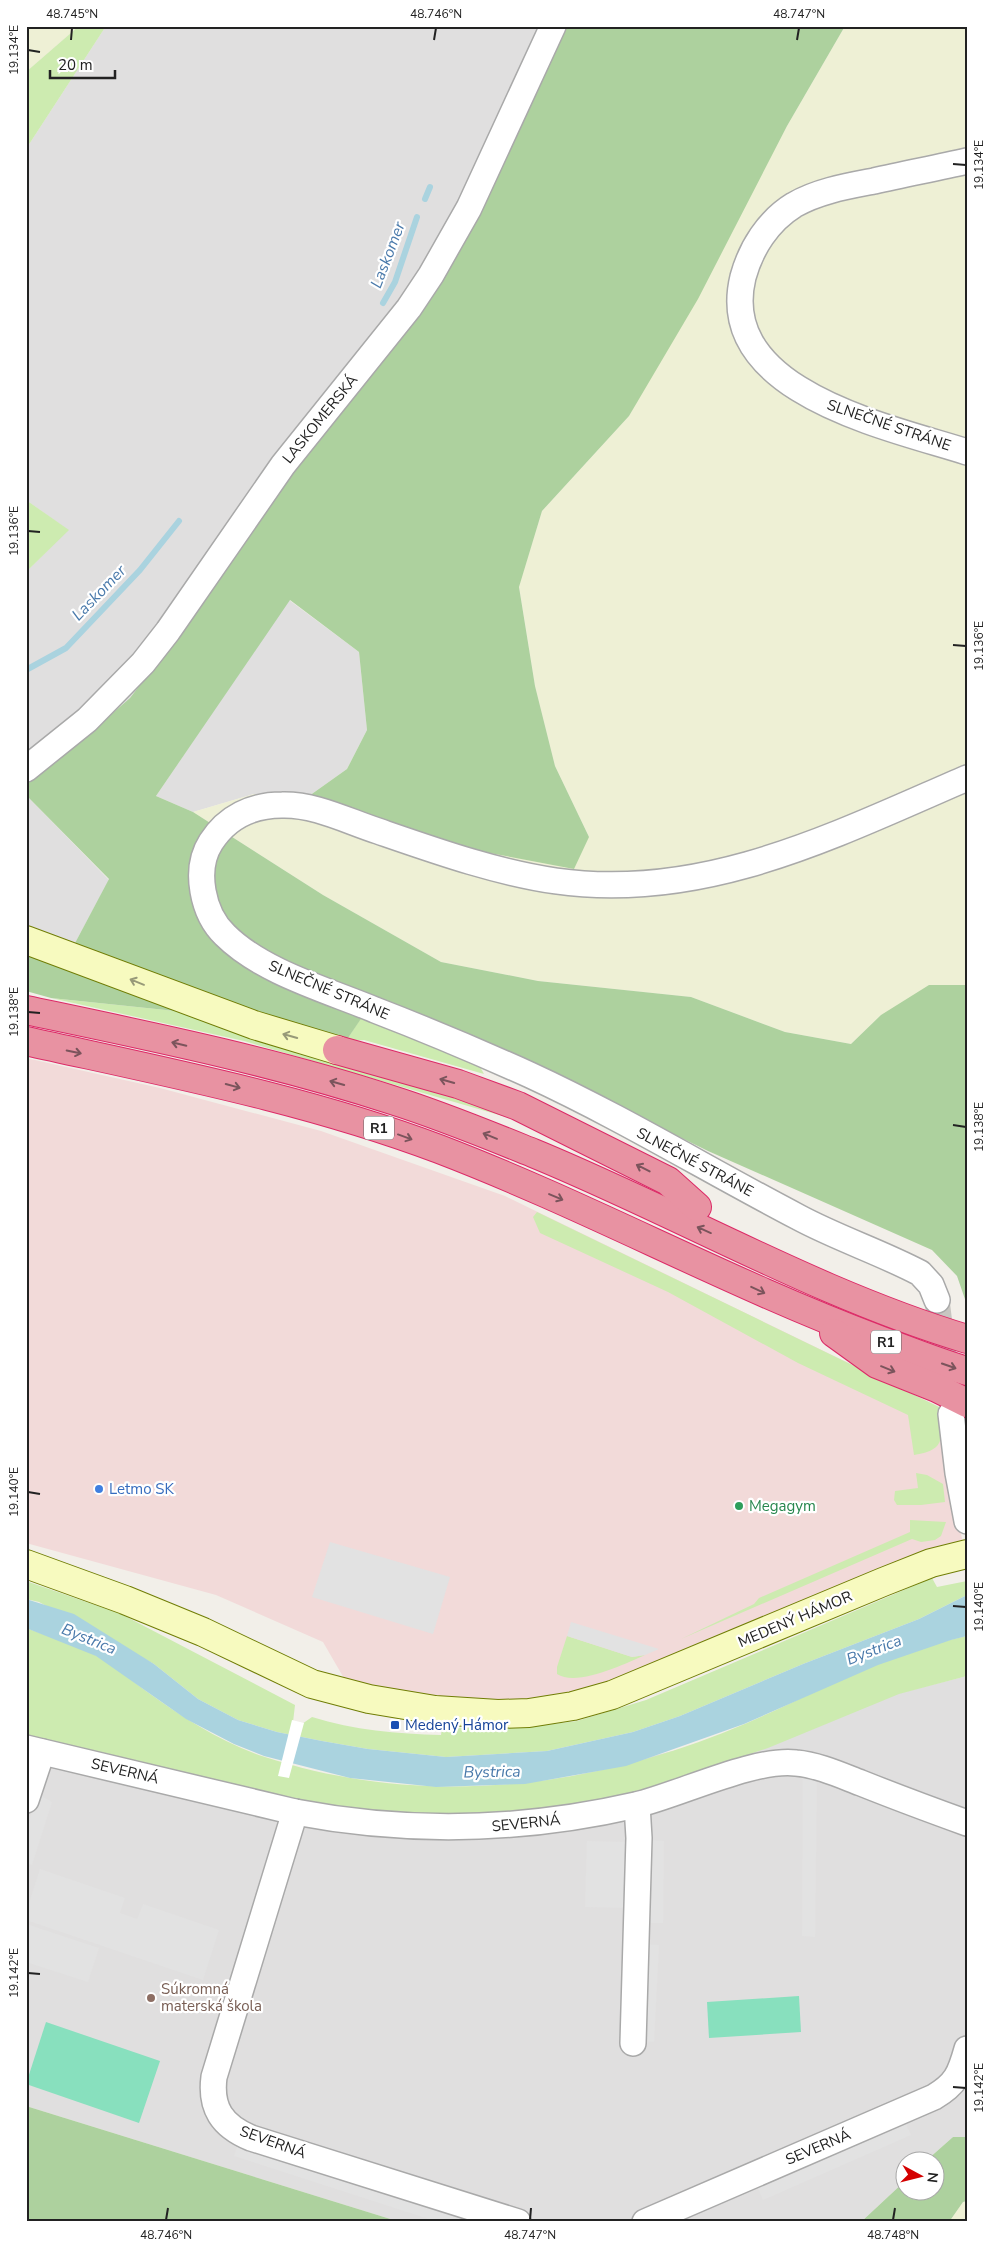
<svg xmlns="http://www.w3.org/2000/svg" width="993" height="2248" viewBox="0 0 993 2248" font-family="'Nunito Sans',sans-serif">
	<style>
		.residential { fill: #e0dfdf }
		.commercial { fill: #f2dad9 }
		.farmland { fill: #eef0d5 }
		.grass { fill: #cdebb0 }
		.forest { fill: #add19e }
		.pitch { fill: #88e0be }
		.parking { fill: #e2e2e2 }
		.water { fill: #aad3df }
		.pier { fill: #fff }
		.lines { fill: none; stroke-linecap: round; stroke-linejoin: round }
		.stream { stroke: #aad3df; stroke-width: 6 }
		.street-tunnel { stroke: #c8c6c1; stroke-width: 25; stroke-dasharray: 25 12; stroke-linecap: butt }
		.street-casing { stroke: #a9a9a9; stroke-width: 28 }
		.secondary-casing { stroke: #707d05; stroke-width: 30 }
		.highway-casing { stroke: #dc2a67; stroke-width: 30 }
		.street { stroke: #fff; stroke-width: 25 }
		.secondary { stroke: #f7fabf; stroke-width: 28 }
		.highway { stroke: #e892a2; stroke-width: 28 }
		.oneway { stroke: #979978 }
		.oneway2 { stroke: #7b545c }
		.ticks { fill: none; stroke: #222; stroke-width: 2 }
		.shop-dot { fill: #3f7fe0; stroke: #fff; stroke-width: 2 }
		.leisure-dot { fill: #2e9e5b; stroke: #fff; stroke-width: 2 }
		.transit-dot { fill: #1a4fb4; stroke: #fff; stroke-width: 2 }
		.education-dot { fill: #8d6e63; stroke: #fff; stroke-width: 2 }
		.labels { text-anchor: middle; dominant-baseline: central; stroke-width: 4.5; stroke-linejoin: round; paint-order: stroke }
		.shield { fill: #fff; stroke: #646464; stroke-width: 1 }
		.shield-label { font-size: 14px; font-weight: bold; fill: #222 }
		.street-label { font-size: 15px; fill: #222; stroke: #fff }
		.shop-label { font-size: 15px; fill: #366cbe; stroke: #fff; text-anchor: start }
		.leisure-label { font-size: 15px; fill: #27864d; stroke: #fff; text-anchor: start }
		.transit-label { font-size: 15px; fill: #164399; stroke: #fff; text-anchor: start }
		.education-label { font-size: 15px; fill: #785e54; stroke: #fff; text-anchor: start }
		.water-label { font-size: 16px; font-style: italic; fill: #4a7aab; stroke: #fff }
		.neatline { fill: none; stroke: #222; stroke-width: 2 }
		.ticks-label { font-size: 12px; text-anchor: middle; fill: #222 }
	</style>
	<rect width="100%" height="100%" fill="#f2efe9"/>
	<!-- residential -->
	<g class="residential">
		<path d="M106,26H564L513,141L181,631L130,698L67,753L26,781V572L68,530L26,500V149Z"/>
		<path d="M289,600L359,652L367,730L347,769L309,796L254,794L193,812L156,796Z"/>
		<path d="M26,795L109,880L74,945L26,930Z"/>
		<path d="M967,1676V2137H953L927,2160H906L905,2181L861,2222H400L26,2106V1735L294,1801L405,1819Z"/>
	</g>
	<!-- commercial -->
	<path class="commercial" d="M26,1058L160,1088L321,1131L505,1196L939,1407L942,1437L966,1559L607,1708L356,1699L323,1642L216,1595L26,1543Z"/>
	<!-- farmland -->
	<g class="farmland">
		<path d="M26,26H79L26,72Z"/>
		<path d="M845,26H967V986L881,1015L851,1044L785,1032L691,997L538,981L441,962L323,895L193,812L254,794L309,796L479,851L589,837L555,766L535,686L519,586L542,511L629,416L787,126Z"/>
		<path d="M967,2201V2222H949L963,2202Z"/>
	</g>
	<!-- grass -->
	<g class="grass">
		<path d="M79,26H106L26,149V72Z"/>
		<path d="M26,500L69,530L26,572Z"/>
		<path d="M51,998L185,1012L492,1108L506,1117L244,1041Z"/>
		<path d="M363,1015L479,1065L484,1074L364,1040L346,1041Z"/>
		<path d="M537,1212L939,1407C942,1436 948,1450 914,1455L908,1415L798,1363L668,1292L540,1233L533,1217Z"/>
		<path d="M916,1473L927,1475L943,1484L945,1502L921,1505H897L894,1500L895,1491L918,1488Z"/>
		<path d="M910,1520L946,1522L941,1536L935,1540L921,1542L912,1539L681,1639L754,1604L759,1598L910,1532Z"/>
		<path d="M932,1578L937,1587L967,1581V1595L919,1619L803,1664L680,1716L633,1732L547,1751L446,1757L368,1749L322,1741L277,1732L238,1720L198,1699L154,1664L39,1602L26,1599V1581L121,1614L295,1705L293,1722L302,1724L312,1717C354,1730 397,1734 441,1735L442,1728L528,1727L577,1721L646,1700Z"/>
		<path d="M26,1628C50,1637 75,1644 97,1656C114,1666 130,1679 146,1691C182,1717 222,1743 265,1757C424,1809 594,1789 747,1723C818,1692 890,1652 967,1636V1676L899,1694L768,1748L588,1808L405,1819L294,1801L26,1735Z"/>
		<path d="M567,1636L632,1657L645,1655C625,1664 577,1687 557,1674V1667Z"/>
	</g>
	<!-- forest -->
	<g class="forest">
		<path d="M564,26H845L787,126L698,299L629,416L542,511L519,587L535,686L555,766L589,837L574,869L479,851L309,796L347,769L367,730L359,652L290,600L156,796L193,812L323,895L441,962L538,981L691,997L785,1032L851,1044L881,1015L929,985H966L967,1305L957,1276L932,1250L708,1151L497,1047L375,998L346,1041L260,1015L74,945L109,879L26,795V781L67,753L130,698L181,631L242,538L387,353Z"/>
		<path d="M26,953L185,1012L51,998L26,991Z"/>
		<path d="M26,2106L400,2222H26Z"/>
		<path d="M953,2137H967V2201L963,2202L949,2222H861L905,2181L906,2190H936V2160H927Z"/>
	</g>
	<!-- pitch -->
	<g class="pitch">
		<path d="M799,1996L801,2032L709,2038L707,2002Z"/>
		<path d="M46,2022L160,2061L139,2123L26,2084Z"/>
	</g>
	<!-- parking -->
	<g class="parking">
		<path d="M330,1542L450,1577L433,1634L312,1597Z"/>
		<path d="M571,1622L659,1649L645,1655L632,1657L567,1636Z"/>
		<path d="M803,1774H817L815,1937L802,1936Z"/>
		<path d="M38,1794L52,1802L32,1865L26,1863V1829Z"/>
		<path d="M648,1840L664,1841L663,1923H647Z"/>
		<path d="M587,1841L629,1842L628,1908L585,1907Z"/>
		<path d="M40,1869L125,1898L120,1913L137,1919L143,1904L219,1930L203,1980L26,1920V1912Z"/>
		<path d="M26,1924L99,1948L88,1982L26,1962Z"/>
		<path d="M643,1944L659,1945L654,2042L639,2041Z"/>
		<path d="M904,2120L911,2135L763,2200L757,2185Z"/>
		<path d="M239,2141L492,2222H438L234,2156Z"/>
	</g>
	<!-- water -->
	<path class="water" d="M967,1595V1636L951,1640L878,1665L744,1724L626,1766L525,1784L436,1787L350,1778L264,1756L234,1744L186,1719L96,1656L26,1628V1599L74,1614L154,1664L198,1699L238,1720L277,1732L322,1741L368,1749L446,1757L547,1751L633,1732L680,1716L803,1664L919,1619Z"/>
	<!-- pier -->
	<path class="pier" d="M292,1720L304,1723L289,1778L278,1776Z"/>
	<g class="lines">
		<!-- stream -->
		<g class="stream">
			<path d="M425,199L430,187"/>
			<path d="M383,303L395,282L417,217"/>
			<path d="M26,670L66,648L140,570L179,521"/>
		</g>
		<!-- street-tunnel -->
		<path class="street-tunnel" d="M937,1300L947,1381"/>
		<defs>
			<g id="street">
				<path d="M967,161C936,168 905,174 874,181C848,186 818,191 794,205C768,221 751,248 743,277C715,392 889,427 967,452"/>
				<path d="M26,769L87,720L143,663L168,631L283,465L409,308L431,275L469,208L553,26"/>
				<path d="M937,1300L931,1285L920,1273C880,1252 837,1238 798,1217C708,1170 621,1117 530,1075C479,1052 427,1030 375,1010C327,990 262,972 225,935C203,914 193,870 211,842C227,817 252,805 282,805C315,804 347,821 378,831C436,851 495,872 556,881C704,902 835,835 967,778"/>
				<path d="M951,1414L958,1473L967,1521"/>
				<path d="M26,1748L295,1812C410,1834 523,1831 636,1805C681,1794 754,1758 796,1763C818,1765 840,1775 861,1783C896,1797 931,1810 967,1823"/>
				<path d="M26,1800L42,1752"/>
				<path d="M295,1812L214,2077C210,2108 222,2126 251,2138L518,2222"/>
				<path d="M633,2043L639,1838L637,1805"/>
				<path d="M645,2222L934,2097C956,2084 960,2074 967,2049"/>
			</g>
			<g id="secondary">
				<path d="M26,940L254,1025L337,1050"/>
				<path d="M26,1564L125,1600L203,1632L312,1684L369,1699L435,1710L498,1714L529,1713L573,1706L612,1695L883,1582L931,1563L967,1554"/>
			</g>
			<g id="highway">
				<path d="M26,1010C149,1036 273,1061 392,1100C440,1115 486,1134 533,1153C677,1212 817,1294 967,1339"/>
				<path d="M26,1041C165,1072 306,1099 439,1149C588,1206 728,1283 877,1339C907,1350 936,1362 967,1371"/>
				<path d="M337,1050L458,1084L518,1106L668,1181L697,1207"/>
				<path d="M834,1333L877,1364L937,1388L967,1403"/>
			</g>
		</defs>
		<!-- street casing -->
		<use href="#street" class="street-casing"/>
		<!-- secondary casing -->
		<use href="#secondary" class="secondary-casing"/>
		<!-- highway casing -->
		<use href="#highway" class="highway-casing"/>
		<!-- street -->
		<use href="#street" class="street"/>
		<!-- secondary -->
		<use href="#secondary" class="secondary"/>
		<!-- highway -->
		<use href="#highway" class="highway"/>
	</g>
	<!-- one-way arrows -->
	<defs><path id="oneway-shaft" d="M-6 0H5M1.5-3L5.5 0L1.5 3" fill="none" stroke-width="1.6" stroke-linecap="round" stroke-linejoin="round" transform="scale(1.25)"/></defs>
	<g class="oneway">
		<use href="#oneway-shaft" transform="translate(137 982) rotate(-158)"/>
		<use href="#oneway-shaft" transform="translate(290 1036) rotate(-164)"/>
	</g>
	<g class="oneway2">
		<use href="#oneway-shaft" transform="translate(179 1044) rotate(-167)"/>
		<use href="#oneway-shaft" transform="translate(74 1052) rotate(12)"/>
		<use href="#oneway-shaft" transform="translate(447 1081) rotate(-164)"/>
		<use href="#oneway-shaft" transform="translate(337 1083) rotate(-164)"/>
		<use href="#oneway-shaft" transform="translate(233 1086) rotate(15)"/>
		<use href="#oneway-shaft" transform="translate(490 1136) rotate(-158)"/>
		<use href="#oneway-shaft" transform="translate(405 1137) rotate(20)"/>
		<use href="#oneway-shaft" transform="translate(643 1168) rotate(-153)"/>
		<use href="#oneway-shaft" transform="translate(556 1197) rotate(23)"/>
		<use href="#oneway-shaft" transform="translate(704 1230) rotate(-156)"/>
		<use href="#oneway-shaft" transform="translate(758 1290) rotate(25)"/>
		<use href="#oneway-shaft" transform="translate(949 1366) rotate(19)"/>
		<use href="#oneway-shaft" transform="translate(888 1369) rotate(22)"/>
	</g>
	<!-- ticks -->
	<path class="ticks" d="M71,40L72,28M434,40L436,28M797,40L799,28M28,50L40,52M953,164L966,165M28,531L40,532M953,645L966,646M28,1012L40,1013M953,1125L966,1127M28,1492L40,1494M953,1606L966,1607M28,1973L40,1974M953,2087L966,2088M166,2220L168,2208M530,2220L531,2208M893,2220L895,2208"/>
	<!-- markers -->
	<circle class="shop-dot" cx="99" cy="1489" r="5"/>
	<circle class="leisure-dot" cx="739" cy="1506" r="5"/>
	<rect class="transit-dot" x="390" y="1720" width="10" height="10" rx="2.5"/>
	<circle class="education-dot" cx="151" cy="1998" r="5"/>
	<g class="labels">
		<!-- shield labels -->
		<g class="shield">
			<rect x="364" y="1116.5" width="30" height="23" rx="4"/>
			<rect x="871" y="1330.5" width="30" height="23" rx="4"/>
		</g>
		<g class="shield-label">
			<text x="379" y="1128">R1</text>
			<text x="886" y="1342">R1</text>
		</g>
		<!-- street labels -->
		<g class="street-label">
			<text transform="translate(320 419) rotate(-51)">LASKOMERSKÁ</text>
			<text transform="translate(889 425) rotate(19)">SLNEČNÉ STRÁNE</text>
			<text transform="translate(329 990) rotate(23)">SLNEČNÉ STRÁNE</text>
			<text transform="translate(695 1162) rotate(28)">SLNEČNÉ STRÁNE</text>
			<text transform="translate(795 1619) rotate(-23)">MEDENÝ HÁMOR</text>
			<text transform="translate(125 1771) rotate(13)">SEVERNÁ</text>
			<text transform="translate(526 1823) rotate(-6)">SEVERNÁ</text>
			<text transform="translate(273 2142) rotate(20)">SEVERNÁ</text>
			<text transform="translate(818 2147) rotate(-23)">SEVERNÁ</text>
		</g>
		<!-- shop labels -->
		<g class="shop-label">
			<text x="109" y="1489">Letmo SK</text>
		</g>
		<!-- leisure labels -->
		<g class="leisure-label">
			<text x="749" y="1506">Megagym</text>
		</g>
		<!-- transit labels -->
		<g class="transit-label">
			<text x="405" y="1725">Medený Hámor</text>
		</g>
		<!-- education labels -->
		<g class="education-label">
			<text x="161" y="1989">Súkromná<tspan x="161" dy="17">materská škola</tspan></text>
		</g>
		<!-- water labels -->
		<g class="water-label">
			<text transform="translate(388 255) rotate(-69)">Laskomer</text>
			<text transform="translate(99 593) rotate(-46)">Laskomer</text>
			<text transform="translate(89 1639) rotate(22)">Bystrica</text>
			<text transform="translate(874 1650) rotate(-21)">Bystrica</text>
			<text transform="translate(492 1772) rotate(-1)">Bystrica</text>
		</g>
	</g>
	<!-- border -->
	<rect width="993" height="2248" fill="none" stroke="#ffffff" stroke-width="55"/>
	<!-- north arrow -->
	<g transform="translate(920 2176) rotate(97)"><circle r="24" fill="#ffffff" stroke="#a7a7a7"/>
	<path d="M0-4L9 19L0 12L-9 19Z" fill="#d40000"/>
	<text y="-8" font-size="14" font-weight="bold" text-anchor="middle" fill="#222222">N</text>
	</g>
	<!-- scale -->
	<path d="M50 70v8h65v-8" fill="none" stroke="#222222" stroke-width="2.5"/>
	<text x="58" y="70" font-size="15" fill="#222222" stroke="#ffffff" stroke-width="4" paint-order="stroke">20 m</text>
	<rect x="28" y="28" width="938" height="2192" class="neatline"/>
	<g class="ticks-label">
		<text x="72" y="18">48.745°N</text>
		<text x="436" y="18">48.746°N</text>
		<text x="799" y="18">48.747°N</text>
		<text transform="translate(14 50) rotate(-90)" y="4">19.134°E</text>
		<text transform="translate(979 165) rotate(-90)" y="4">19.134°E</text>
		<text transform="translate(14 531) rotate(-90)" y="4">19.136°E</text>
		<text transform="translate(979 646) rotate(-90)" y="4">19.136°E</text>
		<text transform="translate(14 1012) rotate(-90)" y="4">19.138°E</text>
		<text transform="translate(979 1127) rotate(-90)" y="4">19.138°E</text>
		<text transform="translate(14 1492) rotate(-90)" y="4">19.140°E</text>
		<text transform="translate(979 1607) rotate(-90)" y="4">19.140°E</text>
		<text transform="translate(14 1973) rotate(-90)" y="4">19.142°E</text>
		<text transform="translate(979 2088) rotate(-90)" y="4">19.142°E</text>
		<text x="166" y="2239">48.746°N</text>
		<text x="530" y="2239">48.747°N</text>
		<text x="893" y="2239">48.748°N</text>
	</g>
</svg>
